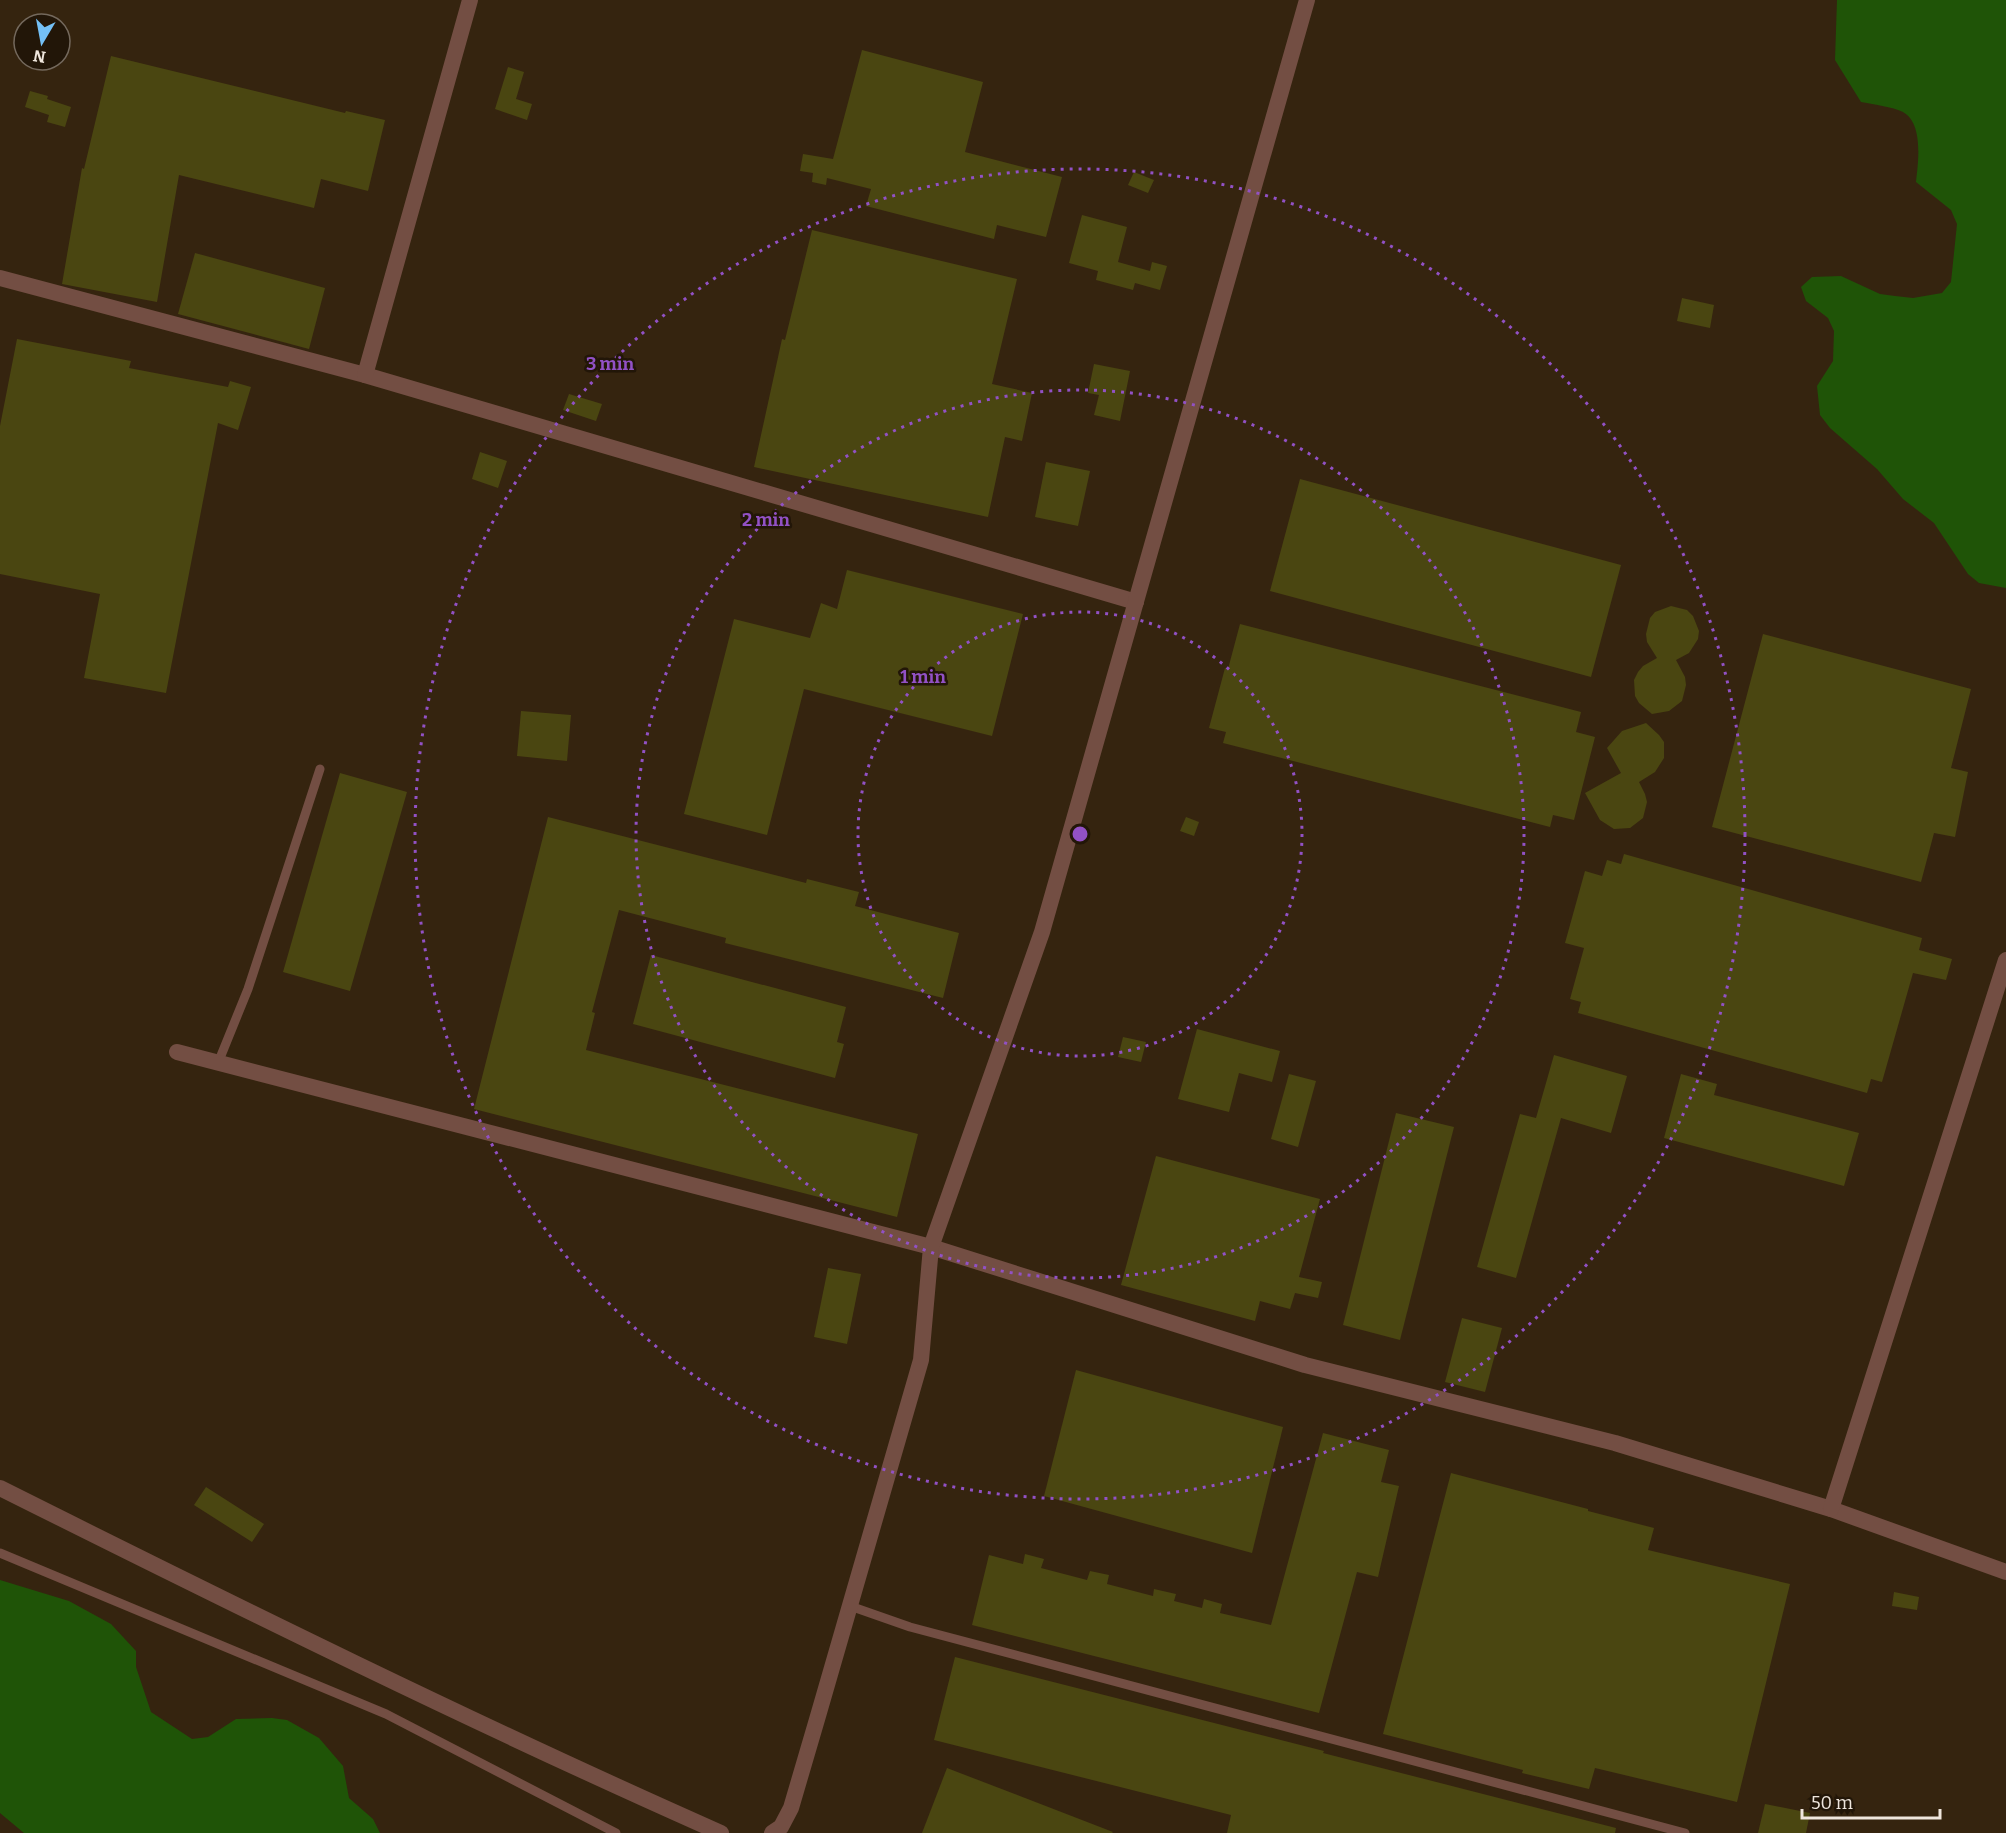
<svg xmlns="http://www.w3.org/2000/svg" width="2006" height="1833" viewBox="0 0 2006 1833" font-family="Bitter,serif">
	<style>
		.built { fill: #35240f; fill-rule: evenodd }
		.water { fill: #1f5407 }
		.building { fill: #4a4611 }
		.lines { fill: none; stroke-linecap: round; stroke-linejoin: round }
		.service { stroke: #734e43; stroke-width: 9 }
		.minor { stroke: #734e43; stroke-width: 16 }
		.tertiary { stroke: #734e43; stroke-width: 16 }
		.ring { fill: none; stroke: #9251c5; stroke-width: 3; stroke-dasharray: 3 6 }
		.centre { fill: #9251c5; stroke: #221608; stroke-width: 3 }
		.ring-label { font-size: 18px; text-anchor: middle; font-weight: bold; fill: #9251c5; stroke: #221608; stroke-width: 5; stroke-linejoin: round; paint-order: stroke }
	</style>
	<rect width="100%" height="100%" fill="#2c2011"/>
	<!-- built -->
	<path class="built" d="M0,0H2006V1833H0ZM24,24H60V60H24Z"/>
	<!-- water -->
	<g class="water">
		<path d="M1837,0H2006V588L1979,583L1968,574L1934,523L1903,499L1877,469L1830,428L1820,415L1817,386L1833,361L1834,331L1828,318L1806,301L1801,287L1812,277L1841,276L1880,294L1895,296L1913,298L1942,293L1951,282L1957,224L1951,210L1916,182C1918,163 1924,124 1903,112C1893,107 1872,104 1861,102L1835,60Z"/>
		<path d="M0,1580L69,1601L111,1624L136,1651V1667L151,1712L192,1739L208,1737L236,1719L272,1718L287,1720L319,1738L343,1766L349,1798L373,1819L380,1833H24L0,1813Z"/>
	</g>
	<!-- building -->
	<g class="building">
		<path d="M862,50L983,82L965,152L1062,177L1046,237L997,225L994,239L866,206L871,189L827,178L826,185L812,182L813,173L800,171L803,154L833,159Z"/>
		<path d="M111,56L345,113L346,111L385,120L368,191L321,179L314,208L179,175L157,302L62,284L82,168L84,169Z"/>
		<path d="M508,67L524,72L516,99L532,104L527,120L495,109Z"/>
		<path d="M30,91L48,96L47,99L71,107L65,127L47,122L49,115L25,107Z"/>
		<path d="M1134,172L1154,180L1148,193L1128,185Z"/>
		<path d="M1082,215L1127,227L1118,262L1150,271L1152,262L1167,266L1160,290L1135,283L1133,290L1096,280L1098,271L1069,263Z"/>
		<path d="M812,230L1017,279L992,384L1032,393L1022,441L1005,437L988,517L754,467L782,339L785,340Z"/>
		<path d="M195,253L325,288L309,349L178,314Z"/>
		<path d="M1682,298L1714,305L1710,328L1677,321Z"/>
		<path d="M17,339L131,361L129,368L228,387L230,381L251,387L238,430L218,423L166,693L84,678L100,594L0,574V426Z"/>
		<path d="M1094,364L1130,371L1120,421L1094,415L1099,395L1088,393Z"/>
		<path d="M569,394L602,404L596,421L563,410Z"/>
		<path d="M480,452L507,461L498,488L472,479Z"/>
		<path d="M1046,462L1090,471L1078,526L1035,517Z"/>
		<path d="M1300,479L1621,565L1591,677L1270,591Z"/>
		<path d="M847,570L1023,614L992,736L804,689L767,835L684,814L734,619L810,638L821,603L837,609Z"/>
		<path d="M1671,606L1687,610L1693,616L1699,631L1698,639L1689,653L1676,660L1685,677L1686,685L1682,701L1669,711L1652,714L1639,703L1635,696L1634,680L1638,672L1643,666L1657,658L1647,642L1646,634L1650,618L1655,612Z"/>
		<path d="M1240,624L1581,712L1576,732L1595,737L1574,820L1553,815L1550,827L1223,743L1226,732L1209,728L1225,668L1228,669Z"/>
		<path d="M1763,634L1971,689L1951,768L1968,772L1955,837L1934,833L1921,882L1712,827Z"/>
		<path d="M521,711L571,715L567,761L517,756Z"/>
		<path d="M1646,723L1659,735L1664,742V758L1655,772L1639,782L1645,794L1647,802L1643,818L1630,828L1614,829L1600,820L1585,793L1621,773L1607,748L1622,731Z"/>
		<path d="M340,773L407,792L350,991L283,972Z"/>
		<path d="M548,817L806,883L807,879L859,892L855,906L959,933L943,998L725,943L726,938L619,910L592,1012L595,1013L586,1050L918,1134L897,1217L474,1109Z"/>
		<path d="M1186,817L1199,822L1194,836L1180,831Z"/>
		<path d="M1624,854L1922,938L1919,950L1952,959L1946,980L1913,973L1882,1082L1871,1079L1867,1093L1578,1013L1581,1002L1570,999L1584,948L1565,943L1585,871L1602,876L1607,860L1621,864Z"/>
		<path d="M651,955L846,1007L837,1042L844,1044L835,1078L633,1024Z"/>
		<path d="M1197,1029L1280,1051L1272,1082L1239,1073L1229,1112L1178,1099Z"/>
		<path d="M1123,1037L1146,1042L1141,1062L1118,1057Z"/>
		<path d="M1554,1055L1627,1076L1611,1133L1561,1118L1516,1278L1477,1267L1520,1114L1536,1118Z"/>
		<path d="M1289,1074L1316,1081L1298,1147L1271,1139Z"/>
		<path d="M1681,1074L1717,1084L1714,1095L1859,1133L1844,1186L1664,1138Z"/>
		<path d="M1396,1113L1454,1127L1400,1340L1343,1325Z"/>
		<path d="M1156,1156L1320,1199L1299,1277L1322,1282L1318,1298L1295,1293L1290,1309L1260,1301L1255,1321L1121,1285Z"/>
		<path d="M828,1268L861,1274L847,1344L814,1337Z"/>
		<path d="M1462,1318L1502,1328L1485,1392L1445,1382Z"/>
		<path d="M1076,1370L1283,1427L1252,1553L1044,1496Z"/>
		<path d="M1323,1433L1389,1450L1381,1482L1399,1486L1378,1577L1357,1572L1319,1713L972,1625L989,1555L1023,1564L1025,1554L1044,1559L1041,1568L1087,1580L1090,1571L1109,1575L1107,1584L1153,1596L1154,1589L1176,1594L1174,1601L1202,1608L1204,1599L1222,1604L1220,1613L1271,1625Z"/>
		<path d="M1451,1473L1588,1509V1511L1654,1528L1648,1550L1790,1584L1737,1802L1595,1768L1589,1789L1522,1773L1523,1770L1383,1734Z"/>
		<path d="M206,1487L264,1524L252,1542L194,1505Z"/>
		<path d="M1894,1592L1919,1597L1917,1610L1892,1606Z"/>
		<path d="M955,1657L1324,1751L1323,1753L1616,1828L1615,1833H1227L1231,1815L934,1740Z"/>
		<path d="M947,1768L1113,1832L1112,1833H922Z"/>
		<path d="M1765,1804L1810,1813L1806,1833H1758Z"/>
	</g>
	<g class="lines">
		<!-- service -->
		<g class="service">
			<path d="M218,1063L248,989L320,769"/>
			<path d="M0,1553L386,1714L616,1833"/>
			<path d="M850,1606L910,1627L1685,1833"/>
		</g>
		<!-- minor -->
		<g class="minor">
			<path d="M0,278L365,375L1136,602"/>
			<path d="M365,375L470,0"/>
			<path d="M177,1052L931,1247L1305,1365L1615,1443L1831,1509L2006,1572"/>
			<path d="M1831,1509L2006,960"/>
		</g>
		<!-- tertiary -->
		<g class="tertiary">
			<path d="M0,1488C238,1607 477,1725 721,1833"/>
			<path d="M772,1833L781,1827L791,1808L818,1716L921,1360L931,1247L1042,932L1307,0"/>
		</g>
	</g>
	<!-- distance rings -->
	<g class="ring">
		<circle cx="1080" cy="834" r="222"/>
		<circle cx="1080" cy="834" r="444"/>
		<circle cx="1080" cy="834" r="665"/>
	</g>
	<circle cx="1080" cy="834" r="9" class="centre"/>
	<g class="ring-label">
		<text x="610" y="370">3 min</text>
		<text x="766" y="526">2 min</text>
		<text x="923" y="683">1 min</text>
	</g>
	<!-- north arrow -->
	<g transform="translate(42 42) rotate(190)"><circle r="28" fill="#221608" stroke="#74695d" stroke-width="1.5"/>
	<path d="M0-4.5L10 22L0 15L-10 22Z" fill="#74c0f6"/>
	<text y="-9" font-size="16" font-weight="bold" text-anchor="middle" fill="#efe6dd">N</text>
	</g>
	<!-- scale -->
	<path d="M1802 1809v9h138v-9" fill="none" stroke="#efe6dd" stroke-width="3"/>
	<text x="1811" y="1809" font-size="18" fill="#efe6dd" stroke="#221608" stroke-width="4.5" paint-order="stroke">50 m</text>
</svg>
